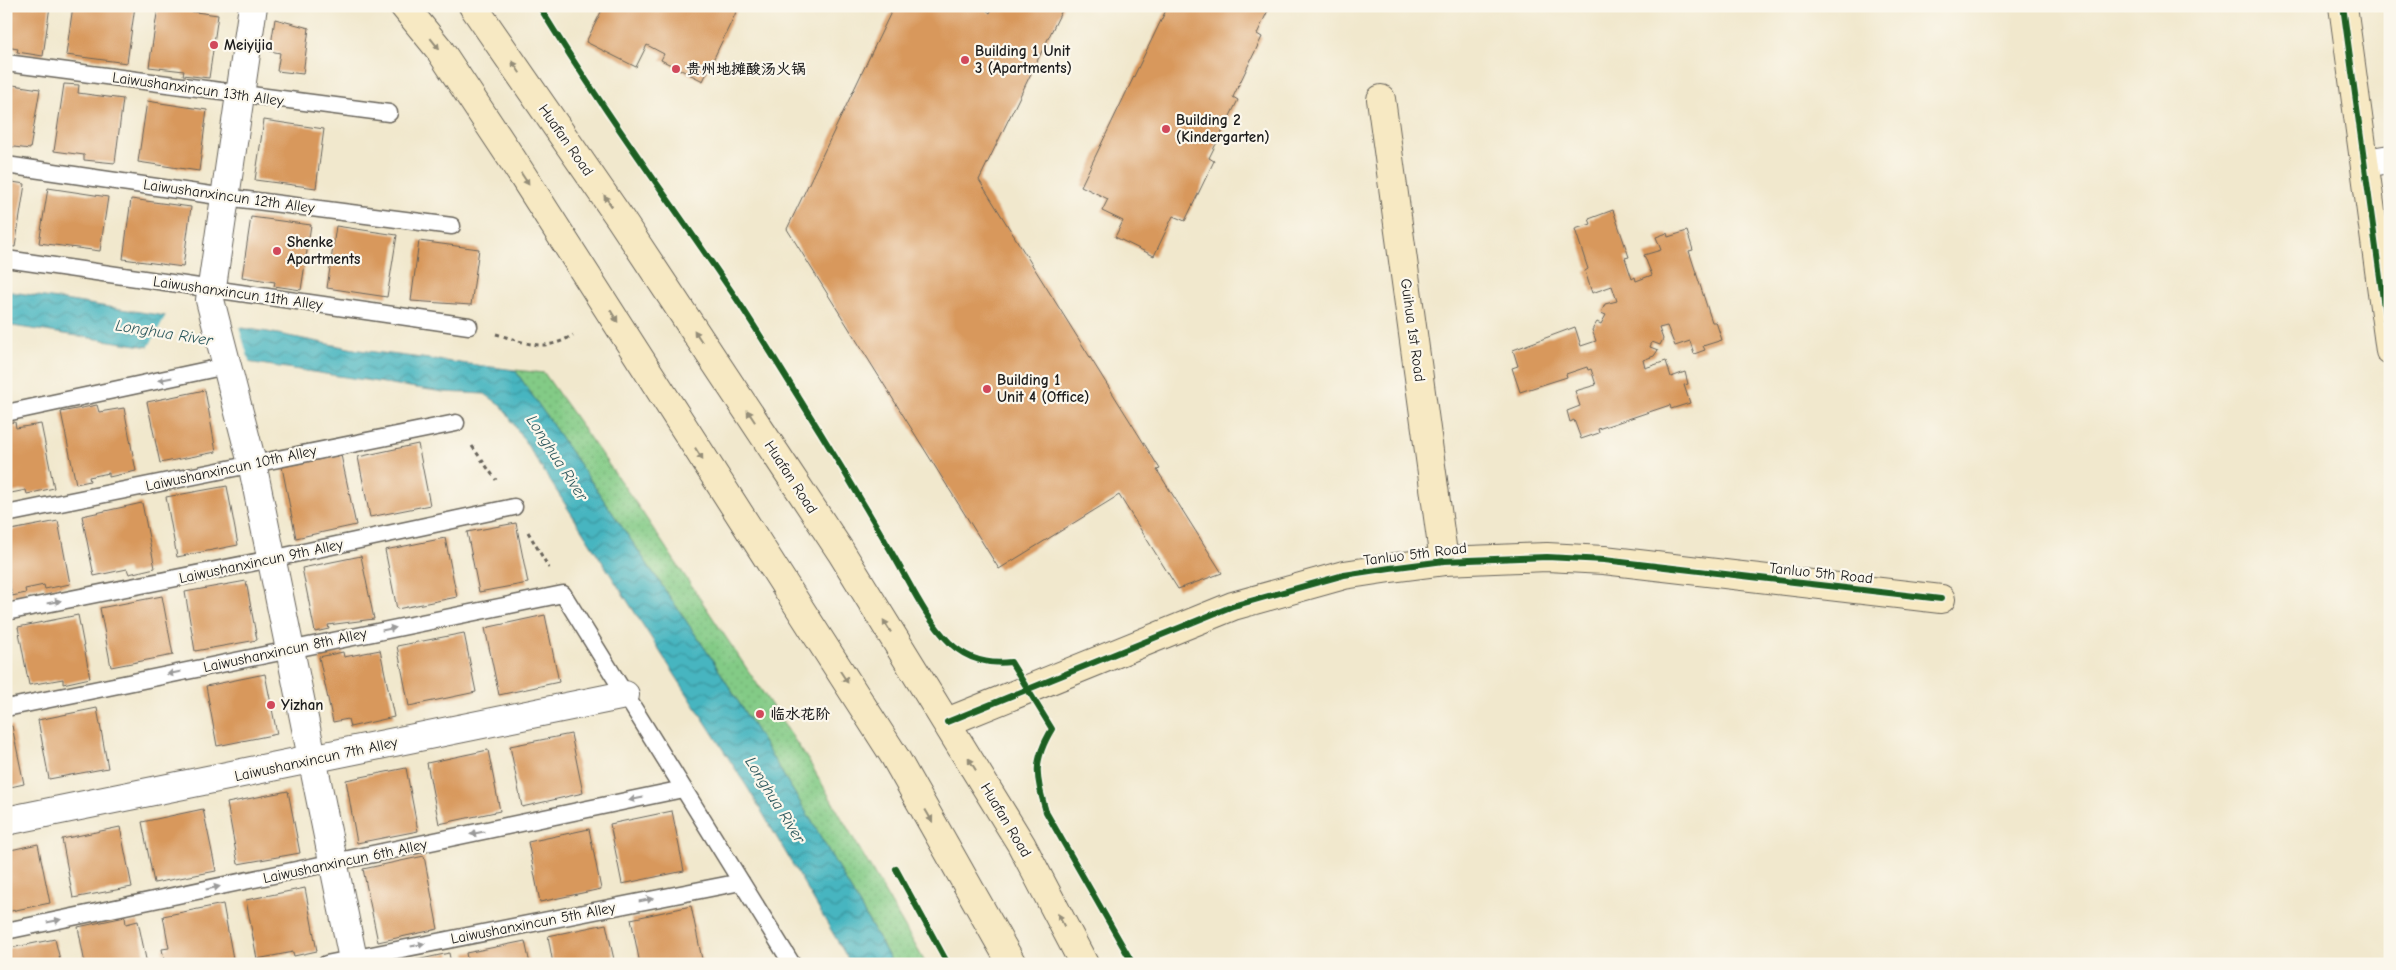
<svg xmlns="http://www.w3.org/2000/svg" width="2396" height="970" viewBox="0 0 2396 970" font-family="'Comic Neue','LXGW WenKai TC',sans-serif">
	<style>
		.grass { fill: url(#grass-dots); stroke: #507451 }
		.water { fill: url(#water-waves); stroke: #31686e }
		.pier { fill: #f1e8cd }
		.building { fill: #d8985b }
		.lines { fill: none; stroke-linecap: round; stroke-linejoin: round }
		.lane-casing { stroke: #67635a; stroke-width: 19 }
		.street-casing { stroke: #67635a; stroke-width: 30 }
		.secondary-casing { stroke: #67635a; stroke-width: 30 }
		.path { stroke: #67635a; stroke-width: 3; stroke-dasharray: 4 4; stroke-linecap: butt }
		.lane { stroke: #fff; stroke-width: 16 }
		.street { stroke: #fff; stroke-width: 28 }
		.secondary { stroke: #f7e9c3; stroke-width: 28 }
		.cycleway-casing { stroke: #fbf7ec; stroke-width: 9 }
		.cycleway { stroke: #1b5e20; stroke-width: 6 }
		.oneway { fill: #948d78 }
		.oneway2 { fill: #999 }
		.poi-dot { fill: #d1495b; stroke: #fbf7ec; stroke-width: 2 }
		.labels { text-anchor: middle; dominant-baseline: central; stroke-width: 4.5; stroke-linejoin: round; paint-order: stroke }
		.poi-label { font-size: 15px; font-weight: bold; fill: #1c1c1c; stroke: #fbf7ec; text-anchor: start }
		.street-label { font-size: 15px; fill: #1c1c1c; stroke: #fbf7ec }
		.water-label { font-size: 16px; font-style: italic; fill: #2d595e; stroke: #fbf7ec }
	</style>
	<defs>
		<pattern id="grass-dots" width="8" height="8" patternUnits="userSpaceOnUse" patternTransform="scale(1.25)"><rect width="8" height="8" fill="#83cb86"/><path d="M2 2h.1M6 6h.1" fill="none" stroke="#71ae73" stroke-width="1.8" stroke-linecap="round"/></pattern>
		<pattern id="water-waves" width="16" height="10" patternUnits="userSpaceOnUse" patternTransform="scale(1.25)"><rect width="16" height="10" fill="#46b5c0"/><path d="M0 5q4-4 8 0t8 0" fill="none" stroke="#3a929b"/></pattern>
	</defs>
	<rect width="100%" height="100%" fill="#fbf7ec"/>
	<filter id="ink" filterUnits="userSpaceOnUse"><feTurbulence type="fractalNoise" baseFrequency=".02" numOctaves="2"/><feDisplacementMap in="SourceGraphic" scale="10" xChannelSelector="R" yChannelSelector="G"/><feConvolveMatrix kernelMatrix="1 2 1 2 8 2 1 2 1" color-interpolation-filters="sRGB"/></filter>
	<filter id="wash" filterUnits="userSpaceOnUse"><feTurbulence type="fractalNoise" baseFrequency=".0096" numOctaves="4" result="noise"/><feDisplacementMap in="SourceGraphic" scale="20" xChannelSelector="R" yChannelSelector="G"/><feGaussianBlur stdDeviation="1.12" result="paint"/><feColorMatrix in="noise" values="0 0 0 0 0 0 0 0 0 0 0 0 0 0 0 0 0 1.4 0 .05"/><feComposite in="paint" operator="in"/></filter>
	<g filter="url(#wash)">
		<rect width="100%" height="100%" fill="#f1e8cd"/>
		<!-- grass -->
		<path class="grass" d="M515,370L544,373L640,509L810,763L926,964H893L811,820L712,659Z"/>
		<!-- water -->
		<path class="water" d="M6,291L268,332L359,350L515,370L712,659L811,820L893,964H851L749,790L502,406L485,394L443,392L6,325Z"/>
		<!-- pier -->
		<path class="pier" d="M167,313L238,324L250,364L147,350Z"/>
		<g id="blocks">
			<!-- building -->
			<g class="building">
				<path d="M6,6H50L43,56L17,52L18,49L6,47Z"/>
				<path d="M73,6H135L127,63L66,55Z"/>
				<path d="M604,6H739L703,81L661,60L664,54L647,45L636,67L586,42Z"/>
				<path d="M894,6H981L990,13L993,6H1064L979,180L1160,469L1157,470L1222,573L1178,589L1119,495L999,569L787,229Z"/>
				<path d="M1168,6H1270L1257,34L1262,37L1233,97L1238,100L1209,158L1214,161L1185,221L1173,216L1154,256L1115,237L1123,221L1102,211L1108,199L1081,186Z"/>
				<path d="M158,7L218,15L209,78L183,75L184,71L149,67Z"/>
				<path d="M275,19L309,28L303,74L277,71L280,53L270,51Z"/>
				<path d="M6,84L40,89L30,149L6,146Z"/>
				<path d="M64,84L79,85L78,93L123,99L115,163L84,160V155L54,151Z"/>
				<path d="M147,101L207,110L199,171L138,162Z"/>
				<path d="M264,120L324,129L316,188L255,180Z"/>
				<path d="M6,181L25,184L15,247L6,246Z"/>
				<path d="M48,188L108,197L100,251L39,243Z"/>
				<path d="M131,199L191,207L183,267L123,259Z"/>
				<path d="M1613,210L1629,257L1625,258L1632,279L1635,277L1636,281L1652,275L1644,255L1661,250L1656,237L1667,233L1668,237L1687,231L1693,250L1689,251L1712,322H1716L1722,340L1703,346L1705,350L1694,354L1690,341L1675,346L1667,326L1659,328L1663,339L1660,345L1652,342L1650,347L1658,350L1654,356L1643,360L1645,368L1666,361L1671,377L1685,372L1688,384L1684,385L1690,403L1671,409L1670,405L1598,429L1599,433L1581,439L1574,420L1570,422L1567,411L1580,406L1575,391L1596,385L1591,369L1588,370L1587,367L1566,374L1567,377L1520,392L1512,368L1518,366L1513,350L1575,327L1581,346L1596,341L1592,330L1597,322L1601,324L1606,315L1601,313L1605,304L1617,301L1612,286L1592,293L1585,271L1588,269L1575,229L1591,224L1589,219Z"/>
				<path d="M251,217L311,225L301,290L274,286L275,282L242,277Z"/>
				<path d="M336,226L397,235L387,297L327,288Z"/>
				<path d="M419,241L479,249L471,305L411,301Z"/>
				<path d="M205,390L216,452L160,463L147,402Z"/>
				<path d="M97,405L99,412L124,408L136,471L109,477V473L89,477L90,481L76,484L61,412Z"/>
				<path d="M15,422L16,428L41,424L54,488L27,494L26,490L6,494V423Z"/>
				<path d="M418,444L430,505L370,517L358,457Z"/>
				<path d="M341,455L356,525L296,538L282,467Z"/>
				<path d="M227,486L238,545L177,557L166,497Z"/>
				<path d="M142,503L155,568L129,574L127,569L94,576L82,516Z"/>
				<path d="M58,521L70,584L45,589L44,585L25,589L26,593L12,596L6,569V531Z"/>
				<path d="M516,523L528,583L479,592L467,532Z"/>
				<path d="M445,538L457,597L397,609L385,550Z"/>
				<path d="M361,556L374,619L328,625L329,629L315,632L302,568Z"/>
				<path d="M246,581L257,640L195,651L185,592Z"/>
				<path d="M162,596L173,655L111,667L100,608Z"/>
				<path d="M78,615L90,678L63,684V679L29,685L18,627Z"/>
				<path d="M545,615L559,682L499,695L485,628Z"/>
				<path d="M464,633L476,692L409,706L397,646Z"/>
				<path d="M380,650L394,717L350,727L348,719L333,722L319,657L343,652L344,657Z"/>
				<path d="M265,674L277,734L217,746L206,686Z"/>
				<path d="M97,708L108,768L49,779L38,720Z"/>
				<path d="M12,726L24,784L6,788V727Z"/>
				<path d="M571,734L583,793L522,807L510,746Z"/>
				<path d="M488,750L500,811L439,824L427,763Z"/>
				<path d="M406,768L418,831L357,843L346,780Z"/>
				<path d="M288,791L300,853L238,864L227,803Z"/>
				<path d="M203,809L216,871L154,883L142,822Z"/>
				<path d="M672,811L684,871L622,884L610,824Z"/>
				<path d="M120,827L132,887L73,898L62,839Z"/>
				<path d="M589,829L601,889L540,902L528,842Z"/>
				<path d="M38,844L50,903L6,912V851Z"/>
				<path d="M424,856L438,929L378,942L363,869Z"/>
				<path d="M305,888L317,951L294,956L293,952L257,959L246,900Z"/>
				<path d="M223,904L234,964H165L162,949L169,948L163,916Z"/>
				<path d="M691,906L703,964H640L631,919Z"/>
				<path d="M125,917L126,924L138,921L147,964H85L78,927Z"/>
				<path d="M606,924L615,964H553L548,936Z"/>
				<path d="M55,939L61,964H6V949Z"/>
				<path d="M525,941L530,964H468L466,953Z"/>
				<path d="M449,953L451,964H403V963Z"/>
			</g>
		</g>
	</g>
	<g filter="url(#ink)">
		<use href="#blocks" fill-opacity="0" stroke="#67635a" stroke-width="1"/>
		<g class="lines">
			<defs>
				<g id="lane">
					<path d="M6,63L389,113"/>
					<path d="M6,165L225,197L452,226"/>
					<path d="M6,259L469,326"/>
					<path d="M6,413L226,366"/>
					<path d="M6,514L456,423"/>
					<path d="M6,612L271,559L514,507"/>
					<path d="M6,708L563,594L792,964"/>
					<path d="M6,931L683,789"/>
					<path d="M326,964L741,882"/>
				</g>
				<g id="street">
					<path d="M253,6L210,300L252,463L354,964"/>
					<path d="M2365,163L2390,159"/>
					<path d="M6,821L625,695"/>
				</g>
				<g id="secondary">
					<path d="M404,6L439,49L512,159L895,757L1012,964"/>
					<path d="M473,6L619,217L841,552L1021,844L1084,964"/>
					<path d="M2343,6L2390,351"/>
					<path d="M1381,99L1444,561"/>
					<path d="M947,722L1233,606L1344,575L1390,568L1444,561L1547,557L1604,560L1941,599"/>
				</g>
			</defs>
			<!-- lane casing -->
			<use href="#lane" class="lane-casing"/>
			<!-- street casing -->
			<use href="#street" class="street-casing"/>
			<!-- secondary casing -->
			<use href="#secondary" class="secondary-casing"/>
			<!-- path -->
			<g class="path">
				<path d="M496,334C527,343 544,353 573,335"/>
				<path d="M472,446L496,480"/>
				<path d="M528,532L549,568"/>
			</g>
			<!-- lane -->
			<use href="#lane" class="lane"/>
			<!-- street -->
			<use href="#street" class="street"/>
			<!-- secondary -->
			<use href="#secondary" class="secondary"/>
			<defs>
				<g id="cycleway">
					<path d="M539,6C600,106 670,201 736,298C765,342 792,387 820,432C846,474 871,516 896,560C912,588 927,620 950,643C967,659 989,665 1011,662L1052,729C1032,762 1036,776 1046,812L1133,964"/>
					<path d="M2343,6L2390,351"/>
					<path d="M947,722L1233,606L1344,575L1390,568L1444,561L1547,557L1604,560L1941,599"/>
					<path d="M896,869L948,964"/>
				</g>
			</defs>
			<!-- cycleway casing -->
			<use href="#cycleway" class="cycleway-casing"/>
			<!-- cycleway -->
			<use href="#cycleway" class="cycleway"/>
		</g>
		<!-- one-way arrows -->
		<defs><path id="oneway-solid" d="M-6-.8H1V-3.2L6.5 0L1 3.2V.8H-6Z" transform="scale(1.25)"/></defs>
		<g class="oneway">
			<use href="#oneway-solid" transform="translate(435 44) rotate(52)"/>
			<use href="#oneway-solid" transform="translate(516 67) rotate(-124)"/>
			<use href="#oneway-solid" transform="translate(525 179) rotate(57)"/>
			<use href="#oneway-solid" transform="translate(608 201) rotate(-125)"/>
			<use href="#oneway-solid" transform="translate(614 316) rotate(58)"/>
			<use href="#oneway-solid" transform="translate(698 336) rotate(-123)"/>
			<use href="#oneway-solid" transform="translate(751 416) rotate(-123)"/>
			<use href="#oneway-solid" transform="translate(699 454) rotate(58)"/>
			<use href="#oneway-solid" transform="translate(887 626) rotate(-122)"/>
			<use href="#oneway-solid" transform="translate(844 677) rotate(57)"/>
			<use href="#oneway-solid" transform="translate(972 764) rotate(-122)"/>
			<use href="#oneway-solid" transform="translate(929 816) rotate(60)"/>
			<use href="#oneway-solid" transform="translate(1061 920) rotate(-117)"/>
		</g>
		<g class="oneway2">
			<use href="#oneway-solid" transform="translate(165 379) rotate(168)"/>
			<use href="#oneway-solid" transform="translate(54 602) rotate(-11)"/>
			<use href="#oneway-solid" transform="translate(389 629) rotate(-11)"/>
			<use href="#oneway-solid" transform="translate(174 673) rotate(168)"/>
			<use href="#oneway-solid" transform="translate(636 799) rotate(168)"/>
			<use href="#oneway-solid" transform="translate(477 833) rotate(168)"/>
			<use href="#oneway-solid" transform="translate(213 888) rotate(-12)"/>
			<use href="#oneway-solid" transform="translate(646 900) rotate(-11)"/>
			<use href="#oneway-solid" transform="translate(54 921) rotate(-12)"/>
			<use href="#oneway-solid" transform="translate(418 945) rotate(-11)"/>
		</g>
	</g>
	<!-- markers -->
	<g class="poi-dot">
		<circle cx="214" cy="45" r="5"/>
		<circle cx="965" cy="60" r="5"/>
		<circle cx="676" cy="69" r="5"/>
		<circle cx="1166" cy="129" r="5"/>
		<circle cx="277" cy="251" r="5"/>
		<circle cx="987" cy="389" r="5"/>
		<circle cx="271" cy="705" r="5"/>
		<circle cx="760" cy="714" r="5"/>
	</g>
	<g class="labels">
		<!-- poi labels -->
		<g class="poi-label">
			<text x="224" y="45">Meiyijia</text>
			<text x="975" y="51">Building 1 Unit<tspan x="975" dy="17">3 (Apartments)</tspan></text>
			<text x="686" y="69">贵州地摊酸汤火锅</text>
			<text x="1176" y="120">Building 2<tspan x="1176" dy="17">(Kindergarten)</tspan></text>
			<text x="287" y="242">Shenke<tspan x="287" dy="17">Apartments</tspan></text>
			<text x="997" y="380">Building 1<tspan x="997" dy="17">Unit 4 (Office)</tspan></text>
			<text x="281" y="705">Yizhan</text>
			<text x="770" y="714">临水花阶</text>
		</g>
		<!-- street labels -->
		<g class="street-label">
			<text transform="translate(198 89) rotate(8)">Laiwushanxincun 13th Alley</text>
			<text transform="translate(566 140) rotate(55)">Huafan Road</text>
			<text transform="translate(229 196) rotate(8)">Laiwushanxincun 12th Alley</text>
			<text transform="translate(238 293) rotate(8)">Laiwushanxincun 11th Alley</text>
			<text transform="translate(1413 330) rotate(82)">Guihua 1st Road</text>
			<text transform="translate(231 468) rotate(-12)">Laiwushanxincun 10th Alley</text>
			<text transform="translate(791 477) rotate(57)">Huafan Road</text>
			<text transform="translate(1415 554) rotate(-7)">Tanluo 5th Road</text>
			<text transform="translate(261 561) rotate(-12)">Laiwushanxincun 9th Alley</text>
			<text transform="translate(1821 573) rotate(6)">Tanluo 5th Road</text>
			<text transform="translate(285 650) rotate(-12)">Laiwushanxincun 8th Alley</text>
			<text transform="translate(316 759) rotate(-12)">Laiwushanxincun 7th Alley</text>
			<text transform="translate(1006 820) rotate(59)">Huafan Road</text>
			<text transform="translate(345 861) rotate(-12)">Laiwushanxincun 6th Alley</text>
			<text transform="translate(533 923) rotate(-11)">Laiwushanxincun 5th Alley</text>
		</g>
		<!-- water labels -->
		<g class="water-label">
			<text transform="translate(164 333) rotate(9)">Longhua River</text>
			<text transform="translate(557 458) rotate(57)">Longhua River</text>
			<text transform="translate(775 800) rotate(58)">Longhua River</text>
		</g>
	</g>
	<!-- margin -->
	<rect width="2396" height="970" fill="none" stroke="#fbf7ec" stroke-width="25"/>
</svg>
